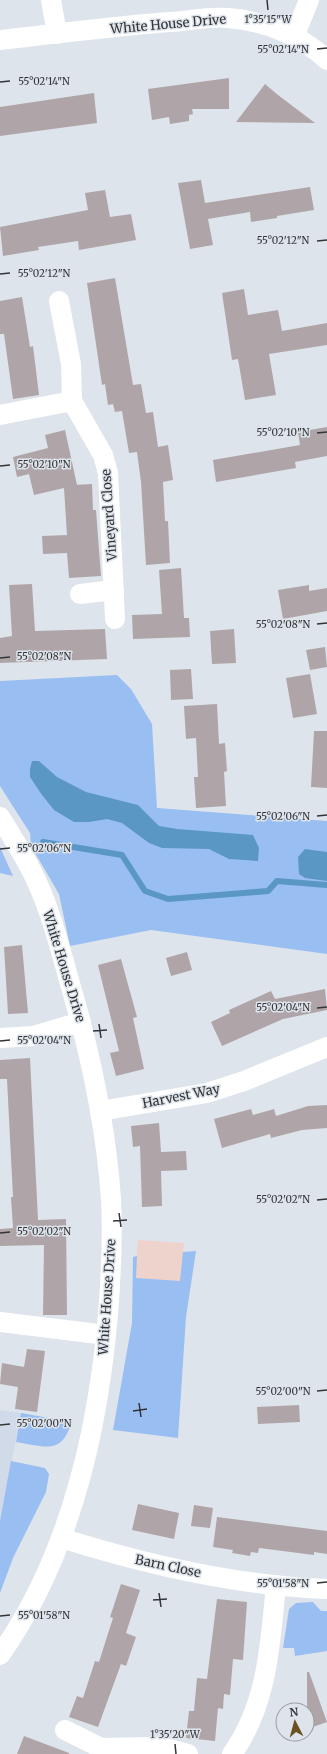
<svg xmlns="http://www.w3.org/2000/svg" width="327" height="1754" viewBox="0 0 327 1754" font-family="Merriweather,serif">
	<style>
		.built { fill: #d0dae8 }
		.industrial { fill: #edd3cc }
		.green { fill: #99bef1 }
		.water { fill: #5a97c5 }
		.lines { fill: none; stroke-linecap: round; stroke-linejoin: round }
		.stream { stroke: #5a97c5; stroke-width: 6 }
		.building { fill: #afa5a8 }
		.street { stroke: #fff; stroke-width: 20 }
		.ticks { fill: none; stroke: #333538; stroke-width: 1.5 }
		.labels { text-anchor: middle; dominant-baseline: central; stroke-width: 3; stroke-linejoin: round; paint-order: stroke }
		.street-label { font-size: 13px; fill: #333538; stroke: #dee4eb }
		.ticks-label { font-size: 10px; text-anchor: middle; fill: #333538; stroke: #dee4eb; stroke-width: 3; stroke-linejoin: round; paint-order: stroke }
	</style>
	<rect width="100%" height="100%" fill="#dee4eb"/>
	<!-- built -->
	<path class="built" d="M0,1410L21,1413L0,1521Z"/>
	<!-- industrial -->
	<path class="industrial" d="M138,1240L184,1243L181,1282L135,1278Z"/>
	<!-- green -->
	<g class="green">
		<path d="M117,675L131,689L152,724L157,808L327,821V954L151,930L70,946L59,894L31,846L30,833L0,786V681Z"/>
		<path d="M0,847L13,876L0,873Z"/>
		<path d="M196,1251L186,1317L178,1438L113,1430L132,1323L133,1257L137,1256L136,1278L180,1281L183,1252Z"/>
		<path d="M21,1413L71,1422C63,1456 43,1446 16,1442Z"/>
		<path d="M11,1461L45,1468L49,1474L46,1492L13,1558L0,1593V1521Z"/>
		<path d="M313,1602L321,1611H327V1651L295,1656L294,1648H283L289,1609L296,1603Z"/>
	</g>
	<!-- water -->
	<g class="water">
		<path d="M32,761H39L57,777L86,792L138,805L159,826L177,829L253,835L259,848L258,861L229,859L209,849L162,848L149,843L122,823L107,819L89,822H74L54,810L42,795L30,777V769Z"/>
		<path d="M305,849L327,852V881L305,878L299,874L298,857Z"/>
	</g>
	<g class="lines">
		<!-- stream -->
		<path class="stream" d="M43,842L122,855L145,891L168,899L268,891L277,881L327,885"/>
	</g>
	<!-- building -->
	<g class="building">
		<path d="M229,78V109H192L193,114L189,115V121L170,124L169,117L152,120L148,89Z"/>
		<path d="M265,84L278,95L315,123L236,122Z"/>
		<path d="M94,93L97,123L0,136V107Z"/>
		<path d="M201,180L205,203L310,187L314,210L277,216V218L251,222L250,212L208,219L213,245L190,249L178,183Z"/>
		<path d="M105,190L110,217L131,214L136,240L79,250L78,241L38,247L39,250L3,256L0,227L88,210L85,193Z"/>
		<path d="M115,278L133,385L141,384L146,413L153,412L158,447L168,445L173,480L163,482L165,521H168L170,563L146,565L141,482L137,452L129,453L122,411L115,412L113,404L108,405L105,384L102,385L87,283Z"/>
		<path d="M244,289L248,315L278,310L282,331L327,323V345L269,354L276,395L245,400L238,359L232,360L222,293Z"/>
		<path d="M22,297L30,347L33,346L39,395L13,399L4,334H0V301Z"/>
		<path d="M327,427V456L295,462L296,468L216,482L213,460L300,445L298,432Z"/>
		<path d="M65,430L77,485H73L92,484L93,510H96L101,576L69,578L67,553L43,554L42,536L67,535L64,488L34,495L29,474L17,477L13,457L48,448L45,435Z"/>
		<path d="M181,568L184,618H189L190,637L133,639L132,615L162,614L159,570Z"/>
		<path d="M32,584L35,631L105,629L107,659L0,663V638L12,636L9,585Z"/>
		<path d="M309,585V591L327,588V611L283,619L278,590Z"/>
		<path d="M234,629L236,663L212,664L210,631Z"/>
		<path d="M325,647L327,667L310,670L306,650Z"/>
		<path d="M191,669L193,699L171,700L170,670Z"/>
		<path d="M310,674L317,714L293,718L286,678Z"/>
		<path d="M217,704L219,744L225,743L227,771L224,772L226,806L196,808L194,777H198L196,738L186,739L184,706Z"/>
		<path d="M314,731H327V788L311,787Z"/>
		<path d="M22,945L28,1013L8,1014L4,947Z"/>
		<path d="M187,952L192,970L171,976L166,958Z"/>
		<path d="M121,959L137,1017L133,1018L144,1069L116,1076L110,1053L119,1051L98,965Z"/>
		<path d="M325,989L327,1010L283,1019L222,1046L211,1022L230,1013L229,1010L271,991L275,999Z"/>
		<path d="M30,1058L38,1220L66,1219L67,1315H43L44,1245L0,1246V1229L13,1228L11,1197H13L7,1079H0V1060Z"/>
		<path d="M327,1105V1128L302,1130L271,1138L270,1134L222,1148L214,1119L251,1109L253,1115L274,1109L276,1116L308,1106Z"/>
		<path d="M159,1123L161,1152L186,1151L187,1170L161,1171L162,1206L142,1207L140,1146L133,1147L131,1126Z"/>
		<path d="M27,1349L45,1351L37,1412L15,1409L18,1387L0,1384L2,1363L24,1367Z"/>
		<path d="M299,1405L300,1422L258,1424L257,1407Z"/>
		<path d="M138,1504L179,1513L174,1539L132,1530Z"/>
		<path d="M194,1505L213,1508L210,1528L191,1526Z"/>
		<path d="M217,1517L327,1531V1554L314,1552V1555L259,1548L258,1553L251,1552L250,1556L232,1553L233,1550L213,1547Z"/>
		<path d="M121,1584L140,1590L126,1633L136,1637L126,1666L121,1664L98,1727L69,1717L77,1696L83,1698L95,1661L99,1662L113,1618L110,1617Z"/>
		<path d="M217,1599L247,1602L243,1660L233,1659L230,1695L224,1694L223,1709L218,1708L215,1741L186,1738L189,1711H194L197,1678L207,1679Z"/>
		<path d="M307,1672H309L327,1722L307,1729Z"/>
		<path d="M24,1736L69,1753V1754H17Z"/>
	</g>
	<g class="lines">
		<!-- street -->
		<g class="street">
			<path d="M51,0L57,34"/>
			<path d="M294,37L309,0"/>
			<path d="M0,40C57,34 113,26 170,22C189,21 209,16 228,18C264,21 301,35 327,60"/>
			<path d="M72,401L103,455L108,473L115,619"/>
			<path d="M0,415L72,401L71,364L59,301"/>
			<path d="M80,594L114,590"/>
			<path d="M0,817C13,838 27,860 37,882C52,915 61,952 71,987C91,1056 106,1127 111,1199C113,1238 111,1276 108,1314C98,1433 70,1556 0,1655"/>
			<path d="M0,1038L33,1036L81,1022"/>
			<path d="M100,1111L207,1093L244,1081L327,1047"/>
			<path d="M0,1322L106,1335"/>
			<path d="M61,1538C144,1564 240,1586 327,1589"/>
			<path d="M65,1730L101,1748L147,1747L169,1749L188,1754"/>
			<path d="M232,1754C268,1704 270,1644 276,1585"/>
		</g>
	</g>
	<!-- ticks -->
	<path class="ticks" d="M267,0L268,10M317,49L327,48M0,82L10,81M317,241L327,240M0,274L10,273M317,433L327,432M0,466L10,465M317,624L327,623M0,658L10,657M317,816L327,815M0,849L10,848M317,1008L327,1007M99,1024L101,1038M93,1031L107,1030M0,1041L10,1040M317,1200L327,1199M119,1213L121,1227M113,1221L127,1220M0,1233L10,1232M317,1391L327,1390M139,1403L141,1417M133,1411L147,1409M0,1425L10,1424M317,1583L327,1582M159,1593L161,1607M153,1600L167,1599M0,1616L10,1615M175,1744L176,1754"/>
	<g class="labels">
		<!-- street labels -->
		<g class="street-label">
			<text transform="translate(168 24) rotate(-5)">White House Drive</text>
			<text transform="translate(109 515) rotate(-94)">Vineyard Close</text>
			<text transform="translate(64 966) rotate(73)">White House Drive</text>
			<text transform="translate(181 1096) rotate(-11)">Harvest Way</text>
			<text transform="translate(107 1297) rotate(-86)">White House Drive</text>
			<text transform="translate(168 1566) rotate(12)">Barn Close</text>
		</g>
	</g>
	<g class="ticks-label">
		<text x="268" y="23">1°35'15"W</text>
		<text x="283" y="53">55°02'14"N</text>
		<text x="44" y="85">55°02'14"N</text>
		<text x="283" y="244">55°02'12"N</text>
		<text x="44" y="277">55°02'12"N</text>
		<text x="283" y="436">55°02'10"N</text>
		<text x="44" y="468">55°02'10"N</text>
		<text x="283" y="628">55°02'08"N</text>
		<text x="44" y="660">55°02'08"N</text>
		<text x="283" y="820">55°02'06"N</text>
		<text x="44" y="852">55°02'06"N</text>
		<text x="283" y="1011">55°02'04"N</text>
		<text x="44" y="1044">55°02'04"N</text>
		<text x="283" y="1203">55°02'02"N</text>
		<text x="44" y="1235">55°02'02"N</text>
		<text x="283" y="1395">55°02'00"N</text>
		<text x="44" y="1427">55°02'00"N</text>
		<text x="283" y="1587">55°01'58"N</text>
		<text x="44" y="1619">55°01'58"N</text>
		<text x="175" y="1738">1°35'20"W</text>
	</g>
	<!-- north arrow -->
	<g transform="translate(295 1722) rotate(354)"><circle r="19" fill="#dee4eb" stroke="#9a9ea3"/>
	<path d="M0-3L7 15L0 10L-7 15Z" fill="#6a5122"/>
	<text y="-6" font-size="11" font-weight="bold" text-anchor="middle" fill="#333538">N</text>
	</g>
</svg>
